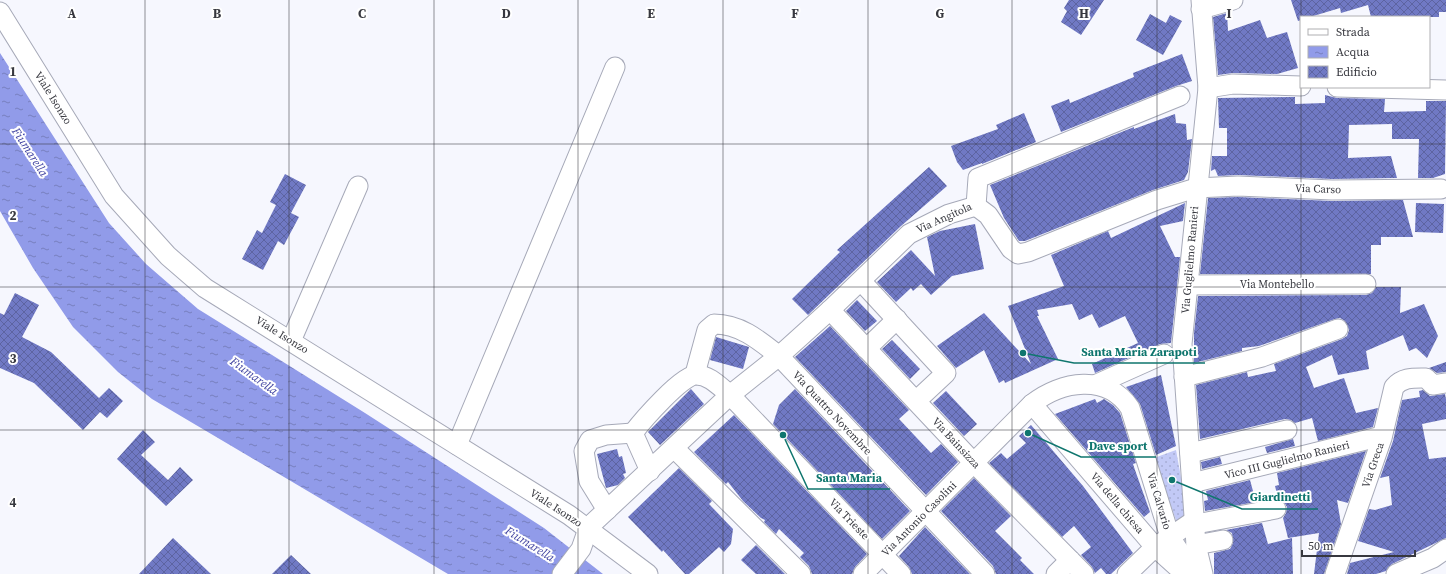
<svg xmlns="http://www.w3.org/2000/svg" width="1446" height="574" viewBox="0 0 1446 574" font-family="'Source Serif 4',serif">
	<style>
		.park { fill: url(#park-dots) }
		.water { fill: url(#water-ripples) }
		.building { fill: url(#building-cross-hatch) }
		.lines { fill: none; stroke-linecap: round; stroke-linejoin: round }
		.minor-casing { stroke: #a6a9b8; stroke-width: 21 }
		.minor { stroke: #fff; stroke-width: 19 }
		.grid { fill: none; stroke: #37383f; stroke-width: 1; stroke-opacity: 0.55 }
		.labels { text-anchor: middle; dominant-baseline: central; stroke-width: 4; stroke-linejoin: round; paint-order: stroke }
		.street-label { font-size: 11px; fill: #37383f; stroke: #fff }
		.water-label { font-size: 12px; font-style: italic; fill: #4447a2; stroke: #fff }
		.grid-label { font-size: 13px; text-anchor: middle; font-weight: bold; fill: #37383f; stroke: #fff; stroke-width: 4; stroke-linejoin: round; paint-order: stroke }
		.leader { fill: none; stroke: #0f766e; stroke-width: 1.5 }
		.callout-dot { fill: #0f766e; stroke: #fff; stroke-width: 1.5 }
		.callout-label { font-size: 12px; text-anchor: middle; font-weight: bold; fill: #0f766e; stroke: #fff; stroke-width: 4; stroke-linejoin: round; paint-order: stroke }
	</style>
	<defs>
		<pattern id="park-dots" width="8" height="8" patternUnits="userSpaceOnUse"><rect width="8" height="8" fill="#c2c9f6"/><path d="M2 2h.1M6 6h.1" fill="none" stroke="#a7add4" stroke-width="1.8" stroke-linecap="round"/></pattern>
		<pattern id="water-ripples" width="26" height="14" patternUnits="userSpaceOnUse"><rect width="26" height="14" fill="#919be9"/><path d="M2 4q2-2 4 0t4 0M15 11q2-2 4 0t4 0" fill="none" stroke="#777fbe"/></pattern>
		<pattern id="building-cross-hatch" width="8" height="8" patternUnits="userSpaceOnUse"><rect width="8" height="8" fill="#7079c4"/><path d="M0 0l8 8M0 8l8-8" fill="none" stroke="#5d64a1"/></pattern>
	</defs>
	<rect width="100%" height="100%" fill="#f6f7fe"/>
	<!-- park -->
	<path class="park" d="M1176,450L1189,522L1178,526L1154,458Z"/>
	<!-- water -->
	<path class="water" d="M0,53L109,223L146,264L198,309L365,413L544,528L603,574H448L152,399L118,372L73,327L33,268L0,211Z"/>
	<!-- building -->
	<g class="building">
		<path d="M1069,0H1104L1081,35L1061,22L1067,11L1064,8Z"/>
		<path d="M1291,0H1446V12H1439V17H1371L1368,5L1341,13L1340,8L1310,17H1301V20L1298,21Z"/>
		<path d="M1227,13L1228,31L1260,20L1267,38L1287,32L1298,68L1277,74L1233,73L1218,75L1213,17Z"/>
		<path d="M1150,14L1166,23L1170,15L1182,21L1163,55L1136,40Z"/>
		<path d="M1182,54L1192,81L1176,86L1061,132L1051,106L1069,99L1070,103L1134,77L1133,73Z"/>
		<path d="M1325,95L1337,98L1385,99L1384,112L1426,111V101H1446L1445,174L1433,178H1418L1419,139H1392V124L1349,125L1348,158L1391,156L1397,178L1332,179L1238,175L1218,176L1215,169L1211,171L1212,156H1227V128H1219L1218,98L1295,97V104L1325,103Z"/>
		<path d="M1024,113L1036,142L982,164V163L963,170L957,162L951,146L998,129L996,125Z"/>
		<path d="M1175,114L1176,123L1186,124L1187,140L1192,139L1188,172L1184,180L1153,190L1025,241H1019L1004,218L990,185L1134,127V129Z"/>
		<path d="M929,167L947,186L901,226L808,315L792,299L840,252L837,250Z"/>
		<path d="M285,174L306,185L291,213L299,217L284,245L278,241L263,270L242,259L257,230L262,233L276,205L270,202Z"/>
		<path d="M1238,197L1332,201L1403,200L1413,237H1381V245H1371V274H1200L1208,198Z"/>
		<path d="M1185,203L1183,221L1160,226L1175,257H1180L1171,343L1160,344L1095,373L1092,364L1138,343L1125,316L1099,328L1092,314L1079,320L1072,304L1037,310L1039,316H1037L1058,359L1005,383L1004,380L999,383L984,350L956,368L937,346L984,313L1031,364L1008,306L1064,286L1051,255L1108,231L1111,238Z"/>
		<path d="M1416,203L1444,204L1443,233L1415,232Z"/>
		<path d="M975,224L984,269L952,276L931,295L921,284L913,291L911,288L896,302L877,282L911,250L935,276L927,237L940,231Z"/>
		<path d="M1376,287H1401L1400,313L1424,304L1438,336L1427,358L1416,348L1409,351L1403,335L1366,351L1369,369L1338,375L1332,355L1306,367L1314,388L1344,378L1356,413L1378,408L1373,427L1318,441L1312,418L1295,423L1291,420L1285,419L1200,439L1196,385L1247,372L1248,377L1276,371L1274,364L1342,339L1347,336L1349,330L1345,321L1340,318L1335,319L1259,346L1242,348V351L1194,363V333L1198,296L1366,295L1372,293Z"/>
		<path d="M15,293L39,305L22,337L51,352L99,398L109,388L123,401L107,418L100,412L83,430L34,383L0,368V313L4,315Z"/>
		<path d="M857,300L877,321L865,331L846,311Z"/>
		<path d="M830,326L909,410L899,419L931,453L941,444L958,462L926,495L795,357Z"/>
		<path d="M716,337L749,347L743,369L710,360Z"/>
		<path d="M892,340L920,369L910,379L882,349Z"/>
		<path d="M1446,362V372L1437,373L1429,368Z"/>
		<path d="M1161,375L1176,446L1156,455L1140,404L1126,387Z"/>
		<path d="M691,389L704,404L660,445L648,432Z"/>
		<path d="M795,389L910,511L882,539L773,424L779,405Z"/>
		<path d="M1423,390L1430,396L1445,394L1446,399V419L1422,424L1429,459L1446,457V538L1392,564L1386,571L1376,574H1347L1350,563L1394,552L1358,541L1369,509L1375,510L1392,505L1389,476L1380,478L1393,441L1402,400L1420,397L1419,391Z"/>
		<path d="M946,391L977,424L964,436L933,403Z"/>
		<path d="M1095,399L1097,403L1104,399L1113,405L1120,413L1136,463L1133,464L1135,470L1150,512L1144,517L1055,414Z"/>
		<path d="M734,415L867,554L855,567L852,574H812L809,566L800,557L804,553L779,529L776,534L764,522L765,520L761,518L743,501L728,482L726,484L694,452Z"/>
		<path d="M1031,425L1083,486L1133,553L1111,574H1106L1101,568L1095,573L1092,567L1081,555L1091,547L1074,526L1062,537L989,463L1001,453L1007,459L1026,443L1019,436Z"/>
		<path d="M143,430L155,442L141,455L168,480L180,467L193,480L166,506L117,459Z"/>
		<path d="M1293,439L1295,446L1267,453L1265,447Z"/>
		<path d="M617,449L619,457L622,456L626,473L623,474L625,478L618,485L606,488L597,454Z"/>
		<path d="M1366,451L1348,503L1337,500L1341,524L1324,574H1314L1319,533L1288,538L1283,518L1286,513L1287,507L1284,502L1278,498L1275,486L1279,485L1277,473Z"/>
		<path d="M1220,457L1222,464L1202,469L1201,462Z"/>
		<path d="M679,468L712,501L709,504L733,529L731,544L724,552L719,547L689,574H685L663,550L662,552L628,517Z"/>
		<path d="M974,478L1011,516L995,531L1022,558L1020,560L1034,574H996L993,566L941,511Z"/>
		<path d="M1250,480L1256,502L1205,511L1204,501L1208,500L1206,491Z"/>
		<path d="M1262,523L1268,544L1292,538L1293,574H1214V553L1230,549L1233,543L1232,533L1226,530Z"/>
		<path d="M925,527L970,574H912L909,567L899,556Z"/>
		<path d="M173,538L211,574H139Z"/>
		<path d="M756,545L785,574H756L741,560Z"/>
		<path d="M291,555L311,574H272Z"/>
	</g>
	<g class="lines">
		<defs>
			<g id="minor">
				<path d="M1201,0L1208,88L1182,344L1196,545L1203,574"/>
				<path d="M1201,9L1233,0"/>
				<path d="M0,12L114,196L168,256L205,288L569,515L648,574"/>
				<path d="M1337,87L1446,90"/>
				<path d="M1208,88L1233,84L1301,86"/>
				<path d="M976,206L988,215L1011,249L1018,254L1028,252L1157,200L1196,188L1238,186L1332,190L1441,189"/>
				<path d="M861,281L946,373L916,401"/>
				<path d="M1188,285L1366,284"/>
				<path d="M830,310L974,463L1084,574"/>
				<path d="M291,341L358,186"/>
				<path d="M866,349L897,319"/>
				<path d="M695,374L707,330L714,324C740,324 759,340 779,356L985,574"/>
				<path d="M1184,377L1262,357L1338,329"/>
				<path d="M1097,384L1164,354"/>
				<path d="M1032,404L1155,547L1185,574"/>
				<path d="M457,445L615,67"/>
				<path d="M674,448L801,574"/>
				<path d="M1190,453L1287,430"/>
				<path d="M650,471L633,433C642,421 683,374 696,375C710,375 720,387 730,395L901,574"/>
				<path d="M1192,483L1382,436"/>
				<path d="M607,510L589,481L584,451L590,440L606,435L633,433"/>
				<path d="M1196,524L1276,509"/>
				<path d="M1196,545L1223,540"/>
				<path d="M562,574L581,549L588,529L594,522L730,395L779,356L830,310L909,234L949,214L976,206L978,178L1180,96"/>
				<path d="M863,574L1032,404C1061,381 1107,373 1130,408L1170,537L1194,574"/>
				<path d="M1056,574L1070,560"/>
				<path d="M1127,574L1155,547L1195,520"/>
				<path d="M1335,574L1382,438L1394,387C1403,377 1413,378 1426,378L1433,385L1446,383"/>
				<path d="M1396,574L1433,558L1446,549"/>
			</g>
		</defs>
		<!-- minor casing -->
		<use href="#minor" class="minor-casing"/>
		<!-- minor -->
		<use href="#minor" class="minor"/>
	</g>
	<!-- grid -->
	<path class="grid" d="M145,0V574M289,0V574M434,0V574M578,0V574M723,0V574M868,0V574M1012,0V574M1157,0V574M1301,0V17M1301,87V574M0,144H1446M0,287H1446M0,430H1446"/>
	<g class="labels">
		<!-- street labels -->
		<g class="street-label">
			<text transform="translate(53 98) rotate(58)">Viale Isonzo</text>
			<text transform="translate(1318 189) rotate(2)">Via Carso</text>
			<text transform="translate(944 218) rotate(-24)">Via Angitola</text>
			<text transform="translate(1190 260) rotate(-85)">Via Guglielmo Ranieri</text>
			<text x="1277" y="284">Via Montebello</text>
			<text transform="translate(282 335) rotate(32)">Viale Isonzo</text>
			<text transform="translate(832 413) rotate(47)">Via Quattro Novembre</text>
			<text transform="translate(956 443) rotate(47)">Via Bainsizza</text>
			<text transform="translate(1287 460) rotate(-14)">Vico III Guglielmo Ranieri</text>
			<text transform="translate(1373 465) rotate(-71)">Via Greca</text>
			<text transform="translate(1159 501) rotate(73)">Via Calvario</text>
			<text transform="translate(1117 503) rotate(50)">Via della chiesa</text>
			<text transform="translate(556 508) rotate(33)">Viale Isonzo</text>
			<text transform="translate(849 519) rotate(46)">Via Trieste</text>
			<text transform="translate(919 519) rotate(-45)">Via Antonio Casolini</text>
		</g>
		<!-- water labels -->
		<g class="water-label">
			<text transform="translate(30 152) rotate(57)">Fiumarella</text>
			<text transform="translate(254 376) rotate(36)">Fiumarella</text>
			<text transform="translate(530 544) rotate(32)">Fiumarella</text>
		</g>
	</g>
	<g class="grid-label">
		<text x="72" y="18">A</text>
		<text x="217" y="18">B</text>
		<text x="362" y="18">C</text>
		<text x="506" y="18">D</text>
		<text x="651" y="18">E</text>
		<text x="795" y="18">F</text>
		<text x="940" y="18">G</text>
		<text x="1084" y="18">H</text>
		<text x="1229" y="18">I</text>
		<text x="13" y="76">1</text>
		<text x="13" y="220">2</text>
		<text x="13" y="363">3</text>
		<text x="13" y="507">4</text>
	</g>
	<!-- callouts -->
	<path class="leader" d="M1023 353L1074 363H1205M1028 433L1081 457H1156M783 435L808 489H890M1172 480L1242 509H1318"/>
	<g class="callout-dot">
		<circle cx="1023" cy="353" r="4"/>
		<circle cx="1028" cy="433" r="4"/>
		<circle cx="783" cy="435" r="4"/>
		<circle cx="1172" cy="480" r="4"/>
	</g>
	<g class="callout-label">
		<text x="1139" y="356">Santa Maria Zarapoti</text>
		<text x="1118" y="450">Dave sport</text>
		<text x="849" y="482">Santa Maria</text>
		<text x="1280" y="501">Giardinetti</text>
	</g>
	<!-- legend -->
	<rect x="1300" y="16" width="130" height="72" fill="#ffffff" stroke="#afafb2"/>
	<rect x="1308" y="29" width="20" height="6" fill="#ffffff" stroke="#afafb2"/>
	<text x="1336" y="36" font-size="12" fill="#37383f">Strada</text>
	<rect x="1308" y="46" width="20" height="12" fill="url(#water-ripples)" stroke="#afafb2"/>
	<text x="1336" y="56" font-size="12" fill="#37383f">Acqua</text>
	<rect x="1308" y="66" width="20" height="12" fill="url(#building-cross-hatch)" stroke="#afafb2"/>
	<text x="1336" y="76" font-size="12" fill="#37383f">Edificio</text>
	<!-- scale -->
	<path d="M1302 550v6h113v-6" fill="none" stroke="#37383f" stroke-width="2"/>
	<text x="1308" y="550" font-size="12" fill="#37383f" stroke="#ffffff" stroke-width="3" paint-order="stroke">50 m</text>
</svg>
